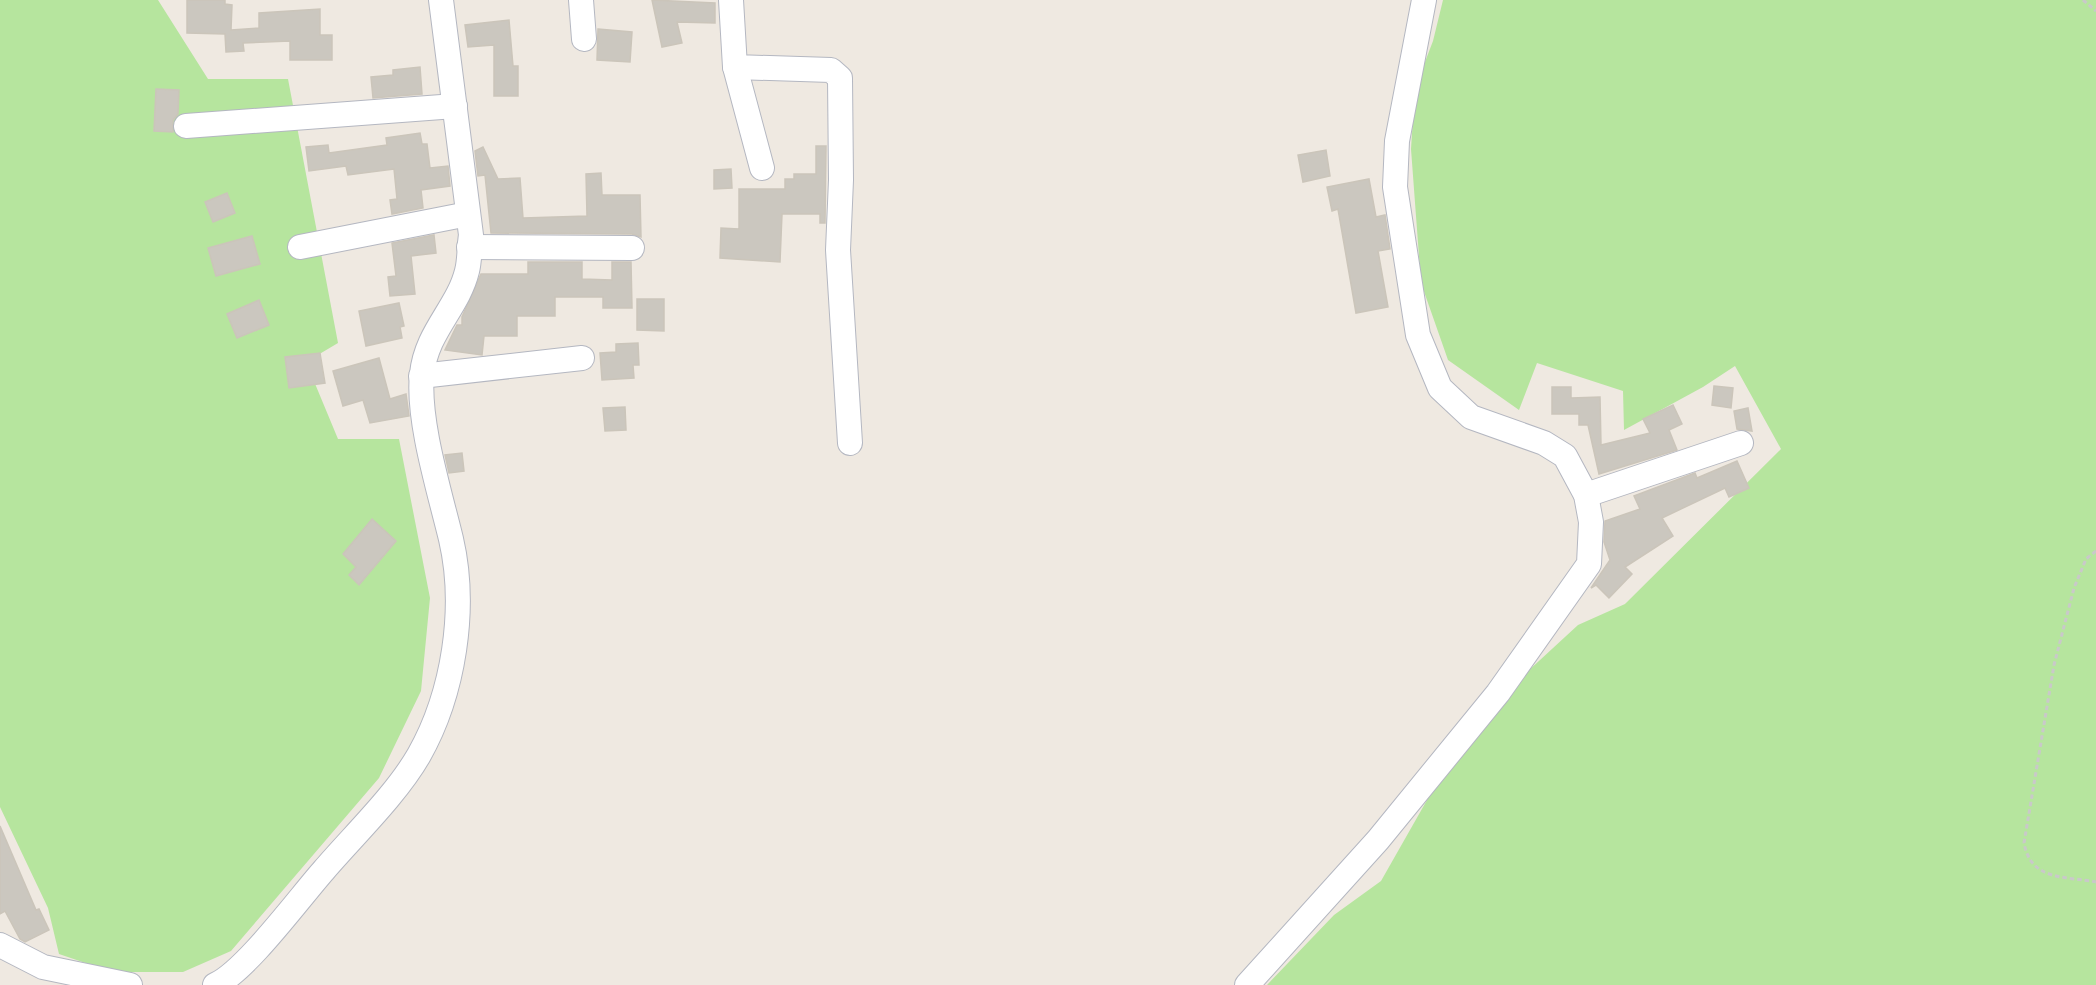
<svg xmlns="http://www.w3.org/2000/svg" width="2096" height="985" viewBox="0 0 2096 985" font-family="Overpass,sans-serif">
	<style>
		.green { fill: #b6e59e }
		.building { fill: #cbc7bf; stroke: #cbc5ba; stroke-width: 1.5 }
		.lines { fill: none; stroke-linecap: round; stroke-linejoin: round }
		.minor-casing { stroke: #b4b7c1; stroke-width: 26 }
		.path { stroke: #c9c9c9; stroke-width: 3; stroke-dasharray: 4.5 3; stroke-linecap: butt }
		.minor { stroke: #fff; stroke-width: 24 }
	</style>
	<rect width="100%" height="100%" fill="#efe9e1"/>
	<!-- green -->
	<g class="green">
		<path d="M0,0H158L208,79H288L338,343L306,362L338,439H399L430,598L421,691L379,778L231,951L183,972H112L59,954L48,908L0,807Z"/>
		<path d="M1443,0H2096V985H1267L1334,915L1381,881L1435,786L1513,685L1578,625L1625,604L1781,449L1735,366L1703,387L1624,430L1623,391L1537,363L1519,410L1448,360L1421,283L1411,149L1415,88L1433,41Z"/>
	</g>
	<!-- building -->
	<g class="building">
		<path d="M187,0H225V4L232,5L231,30L259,28V13L320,9V35H332V60H290V41L243,43L244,51L226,52L225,34L187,33Z"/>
		<path d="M652,0L715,3V23L677,22L682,43L662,47Z"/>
		<path d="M509,20L513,66H518V96H494V45L468,47L465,25Z"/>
		<path d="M598,29L632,32L630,62L597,60Z"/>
		<path d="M420,67L422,94L373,98L371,77L393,75V70Z"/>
		<path d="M156,89L179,90L178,114L173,120V132L154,131Z"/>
		<path d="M420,133L422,144H427L430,168L448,166L450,186L421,190L423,208L392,214L390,200L397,199L394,169L348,175L346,166L309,171L306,147L328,145L329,153L387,145L386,138Z"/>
		<path d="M816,146H826L825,223H820V214H782L780,262L720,258L721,228L739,229V189H785V179H794V174H816Z"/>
		<path d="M483,147L498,179L520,178L523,218L587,216L586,174L601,173L602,195H640L641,237L632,234L491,233L485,175L478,176L475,151Z"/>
		<path d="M1326,150L1330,176L1303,182L1298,155Z"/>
		<path d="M731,169L732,188L714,189V170Z"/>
		<path d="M1369,179L1376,217L1385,215L1390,249L1378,251L1388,307L1356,313L1338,209L1332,211L1327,187Z"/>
		<path d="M227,193L235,213L213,222L205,202Z"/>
		<path d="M434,235L436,253L411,256L415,294L390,296L388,277L396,276L392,243Z"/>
		<path d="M252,236L260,264L216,276L208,248Z"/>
		<path d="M528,262H582V279L612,280V262H631L632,308H603V297H555V316H517V336H484L482,355L445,350L457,325H462V317L481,274H528Z"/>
		<path d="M637,299H664V331L637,330Z"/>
		<path d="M259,300L269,325L237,338L227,314Z"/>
		<path d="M399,303L404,326L400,327L402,338L366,346L359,311Z"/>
		<path d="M638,343L639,365H633L634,378L602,380L600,353L616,352V344Z"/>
		<path d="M320,353L325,383L289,388L285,357Z"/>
		<path d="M379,358L390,399L406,394L409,416L370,423L363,400L343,406L333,371Z"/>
		<path d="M1714,386L1733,388L1731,408L1712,405Z"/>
		<path d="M1552,387H1571V398L1600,397L1601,445L1650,433L1643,419L1673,405L1682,424L1669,430L1677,450L1599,474L1588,425H1579V414H1552Z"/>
		<path d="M625,407L626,430L605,431L603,408Z"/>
		<path d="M1748,408L1752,431L1737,429L1734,411Z"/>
		<path d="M462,453L464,471L449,473L445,455Z"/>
		<path d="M1737,461L1749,488L1729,497L1725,488L1662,518L1673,536L1625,567L1632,574L1609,598L1596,585L1591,588L1610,560L1604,542L1605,521L1640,509L1634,496L1695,473L1697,478Z"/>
		<path d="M372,519L396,541L359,585L349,575L356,567L343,554Z"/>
		<path d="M0,826L36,910L39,909L49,930L25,942L20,939L5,911L0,914Z"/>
	</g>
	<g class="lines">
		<defs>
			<g id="minor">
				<path d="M581,0L584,39"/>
				<path d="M731,0L735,67L831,70L840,78L841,180L838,250L850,443"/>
				<path d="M735,67L762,168"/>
				<path d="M186,126L455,106"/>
				<path d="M300,247L468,214"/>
				<path d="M469,247L632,248"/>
				<path d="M421,376L582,358"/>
				<path d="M1586,495L1741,443"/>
				<path d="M0,945L43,967L130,985"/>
				<path d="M215,985C245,972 300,897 324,870C354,835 396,795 419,755C454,693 467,608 451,539C440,493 417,420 422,374C426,332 458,308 467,271C470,260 469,247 471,235L441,0"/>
				<path d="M1247,985L1378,840L1498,693L1589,564L1591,522L1586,495L1565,456L1544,443L1471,417L1440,388L1418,335L1395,187L1397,141L1424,0"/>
			</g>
		</defs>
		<!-- minor casing -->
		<use href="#minor" class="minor-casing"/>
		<!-- path -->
		<g class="path">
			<path d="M2083,0L2096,11"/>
			<path d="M2096,551L2086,559L2074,588L2054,665L2024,843C2031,881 2064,876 2096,882"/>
		</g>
		<!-- minor -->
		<use href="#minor" class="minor"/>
	</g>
</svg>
